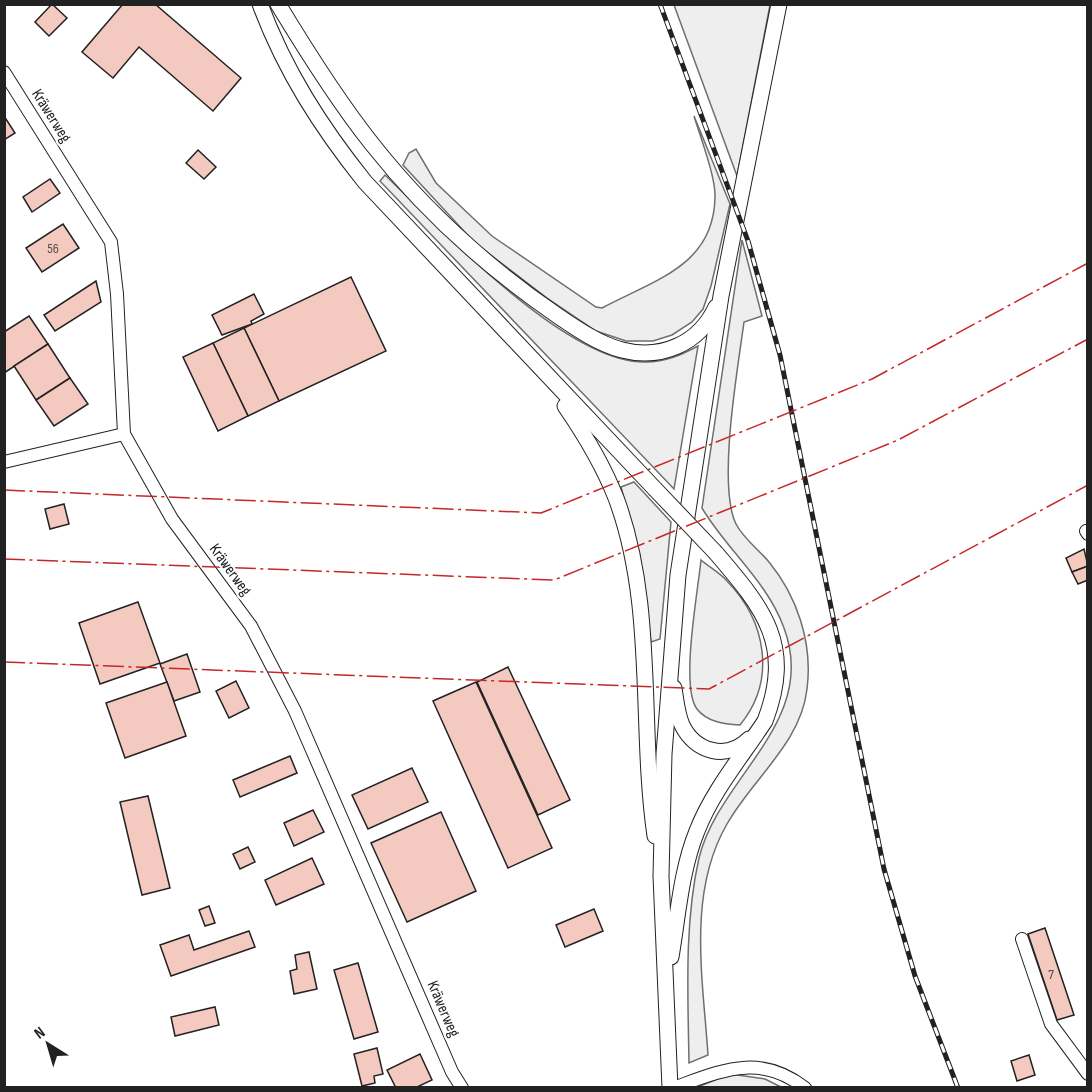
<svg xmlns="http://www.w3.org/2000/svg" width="1092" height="1092" viewBox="0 0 1092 1092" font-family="'Sofia Sans Condensed',sans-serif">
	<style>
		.green { fill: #eee; stroke: #6f6f6f; stroke-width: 1.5 }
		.building { fill: #f3c9c0; stroke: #222; stroke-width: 1.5 }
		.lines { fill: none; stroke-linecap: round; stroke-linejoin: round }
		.minor-casing { stroke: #222; stroke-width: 14 }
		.major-casing { stroke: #222; stroke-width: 17 }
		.minor { stroke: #fff; stroke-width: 12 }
		.major { stroke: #fff; stroke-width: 15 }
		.rail-casing { stroke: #222; stroke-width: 5 }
		.rail { stroke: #fff; stroke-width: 3; stroke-dasharray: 9; stroke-linecap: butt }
		.major-bridge-casing { stroke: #222; stroke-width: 17; stroke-linecap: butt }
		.major-bridge { stroke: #fff; stroke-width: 15 }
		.power { stroke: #c62828; stroke-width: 1.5; stroke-dasharray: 21 4.5 3 4.5; stroke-linecap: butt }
		.labels { text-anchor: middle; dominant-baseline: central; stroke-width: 4.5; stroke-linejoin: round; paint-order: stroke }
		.number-label { font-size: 14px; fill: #564c4a }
		.street-label { font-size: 16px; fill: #222; stroke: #fff }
	</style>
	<rect width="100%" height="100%" fill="#fff"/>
	<!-- green -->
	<g class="green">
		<path d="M674,5H770L737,176Z"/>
		<path d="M694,116L730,204L711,286L703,309L692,322L672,335L653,341H626L596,331L547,298L475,243L403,165L409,153L416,149L436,183L492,236L596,307L602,308C654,280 714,266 715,197C716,178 700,136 694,116Z"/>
		<path d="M385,175C441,229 567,364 646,362C666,362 681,355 698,346L674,489L380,181Z"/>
		<path d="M742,240L762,316L744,322C738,367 717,485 736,524C743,538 759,550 769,562C797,596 813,643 807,689C801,743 753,778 727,824C687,893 703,979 708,1055L689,1063C688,996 684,924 699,858C719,776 819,722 784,628C767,581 727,550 702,508Z"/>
		<path d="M634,482L671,522L660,639L651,642L640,556L621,487Z"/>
		<path d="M701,560C709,567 720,573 727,581C766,621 777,680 740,725C724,724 707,722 697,709C680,687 698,591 701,560Z"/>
		<path d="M730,1074L765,1079L781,1087L695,1088Z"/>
	</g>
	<!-- building -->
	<g class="building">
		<path d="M52,4L67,18L49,36L35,22Z"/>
		<path d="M123,4H155L241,78L213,111L139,47L113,78L82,52Z"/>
		<path d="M4,116L15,133L4,140Z"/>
		<path d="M198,150L216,167L204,179L186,163Z"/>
		<path d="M50,179L60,193L32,212L23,197Z"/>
		<path d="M63,224L79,248L42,272L26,248Z"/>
		<path d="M351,277L386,351L279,401L244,328Z"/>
		<path d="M96,281L101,302L55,331L44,315Z"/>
		<path d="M254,294L264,314L251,321L252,324L222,335L212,315Z"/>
		<path d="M29,316L48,344L4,373V332Z"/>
		<path d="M244,328L279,401L248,416L213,343Z"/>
		<path d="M213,343L248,416L218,431L183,357Z"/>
		<path d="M48,344L70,378L36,400L14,366Z"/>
		<path d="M70,378L88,404L54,426L36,400Z"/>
		<path d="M64,504L69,524L50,529L45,509Z"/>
		<path d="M1084,549L1088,566L1072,572L1066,558Z"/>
		<path d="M1088,566V580L1078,584L1072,572Z"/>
		<path d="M138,602L160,663L100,684L79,623Z"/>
		<path d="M187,654L200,692L174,701L160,664Z"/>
		<path d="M508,667L570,800L538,815L477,682Z"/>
		<path d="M236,681L249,708L229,718L216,691Z"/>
		<path d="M167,682L186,736L125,758L106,703Z"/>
		<path d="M476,682L552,848L508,868L433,701Z"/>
		<path d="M290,756L297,773L240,797L233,780Z"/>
		<path d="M412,768L428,802L368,829L352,795Z"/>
		<path d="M148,796L170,888L142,895L120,802Z"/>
		<path d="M313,810L324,832L294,846L284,823Z"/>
		<path d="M441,812L476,891L407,922L371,843Z"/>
		<path d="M248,847L255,862L240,869L233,854Z"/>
		<path d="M312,858L324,884L276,905L265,880Z"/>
		<path d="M209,906L215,923L205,926L199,910Z"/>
		<path d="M594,909L603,931L565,947L556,925Z"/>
		<path d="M1045,928L1074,1015L1057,1020L1028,934Z"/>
		<path d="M249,931L255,947L171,976L160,945L189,935L194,950Z"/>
		<path d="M309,952L317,989L294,994L290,971L297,969L295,955Z"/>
		<path d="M358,963L378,1032L354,1039L334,970Z"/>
		<path d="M215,1007L219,1025L175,1036L171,1017Z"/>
		<path d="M377,1048L383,1074L374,1076L375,1083L362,1086L354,1054Z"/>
		<path d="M420,1054L432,1080L415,1088H396L387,1070Z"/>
		<path d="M1029,1055L1035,1075L1017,1081L1011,1061Z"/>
	</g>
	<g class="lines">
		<defs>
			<g id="minor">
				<path d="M4,72L111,242L117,294L124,434L172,519L251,626L295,711L452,1072L462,1088"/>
				<path d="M4,462L124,434"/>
				<path d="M1086,531L1088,534"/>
				<path d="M1022,939L1051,1024L1088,1074"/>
				<path d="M673,1088C721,1071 759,1052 805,1088"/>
			</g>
			<g id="major">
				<path d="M260,4C285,71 321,127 365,182L655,489"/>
				<path d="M278,4C307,52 337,100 372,144C424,210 488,268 558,316C577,329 599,344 622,350C661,360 699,344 716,307"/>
				<path d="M565,406C585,435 603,465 616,498C656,605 639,725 655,836"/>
				<path d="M674,688C676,700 677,714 682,725C695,752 727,761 749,739"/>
				<path d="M671,957C678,916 681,870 697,831C712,792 742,756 765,721C794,645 764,609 716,553"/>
				<path d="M670,1088L661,876L664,754L678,575L721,296L779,4"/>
			</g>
		</defs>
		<!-- minor casing -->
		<use href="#minor" class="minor-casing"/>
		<!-- major casing -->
		<use href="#major" class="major-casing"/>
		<!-- minor -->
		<use href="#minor" class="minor"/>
		<!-- major -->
		<use href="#major" class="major"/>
		<defs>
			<path id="rail" d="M660,4L748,241L780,355L884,869L915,976L958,1088"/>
		</defs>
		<!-- rail casing -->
		<use href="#rail" class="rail-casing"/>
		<!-- rail -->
		<use href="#rail" class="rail"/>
		<defs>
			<path id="major-bridge" d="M655,489L716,553"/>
		</defs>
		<!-- major-bridge casing -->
		<use href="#major-bridge" class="major-bridge-casing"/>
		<!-- major-bridge -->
		<use href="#major-bridge" class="major-bridge"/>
		<!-- power -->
		<g class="power">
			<path d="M4,490L541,513L872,379L1088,263"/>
			<path d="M4,559L554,580L898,440L1088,339"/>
			<path d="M4,662L709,689L1088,485"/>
		</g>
	</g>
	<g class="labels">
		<!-- number labels -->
		<g class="number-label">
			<text x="53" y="248">56</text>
			<text x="1051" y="974">7</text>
		</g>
		<!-- street labels -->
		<g class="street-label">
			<text transform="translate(51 116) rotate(58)">Kräwerweg</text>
			<text transform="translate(230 570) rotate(54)">Kräwerweg</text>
			<text transform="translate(443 1009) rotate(67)">Kräwerweg</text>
		</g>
	</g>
	<!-- border -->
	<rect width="1092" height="1092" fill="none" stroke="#222222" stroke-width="12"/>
	<!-- north arrow -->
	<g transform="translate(48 1044) rotate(323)" stroke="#ffffff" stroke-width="4.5" paint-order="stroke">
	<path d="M0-4.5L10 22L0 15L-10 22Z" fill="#222222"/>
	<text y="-9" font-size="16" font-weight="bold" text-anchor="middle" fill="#222222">N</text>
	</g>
</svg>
